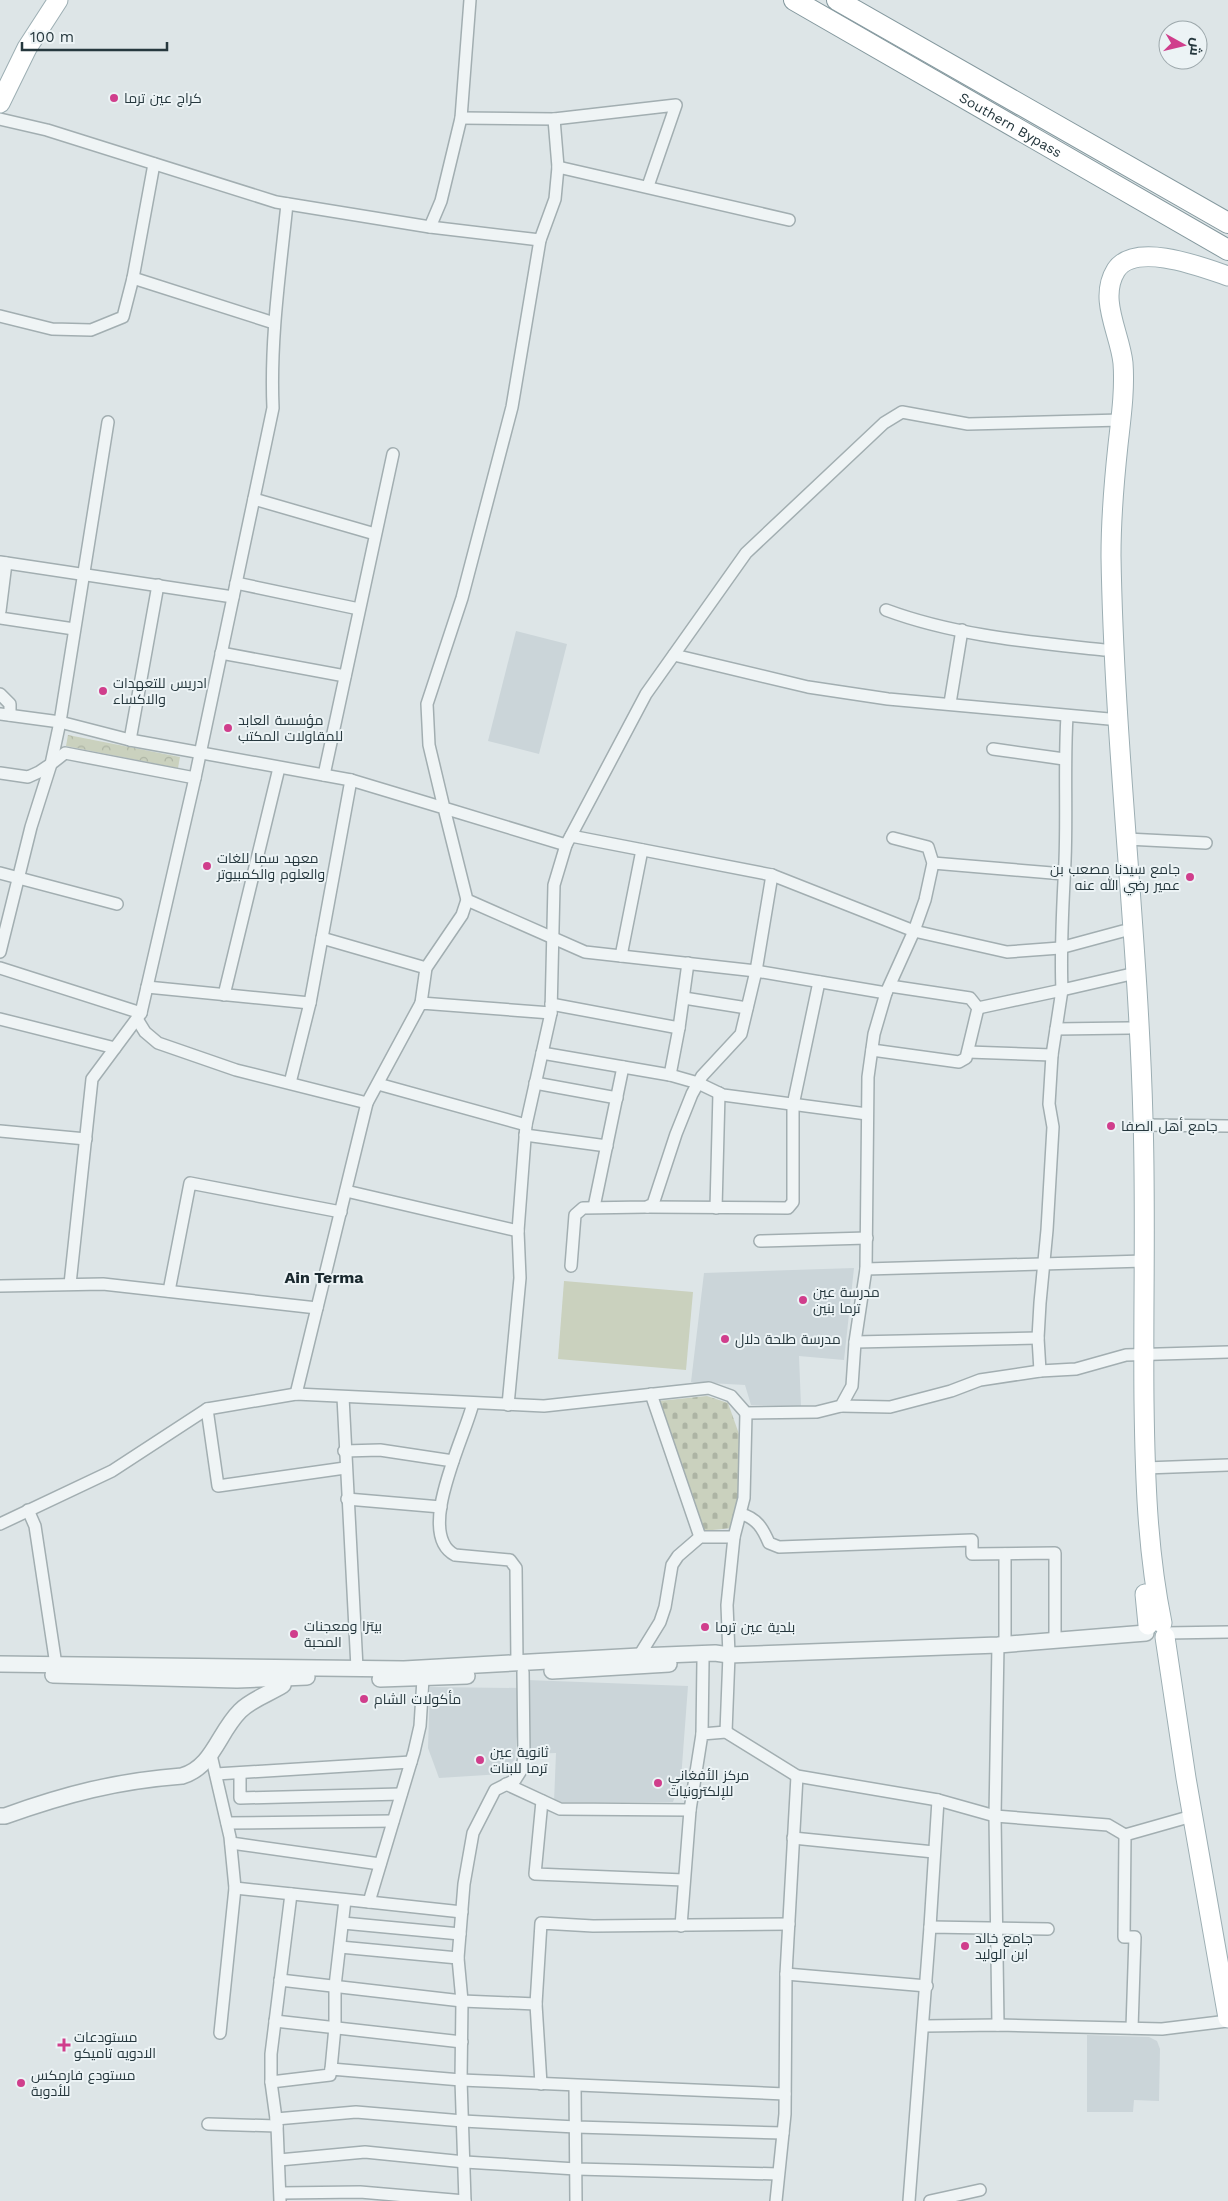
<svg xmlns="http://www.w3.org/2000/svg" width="1228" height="2201" viewBox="0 0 1228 2201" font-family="'Work Sans',Cairo,sans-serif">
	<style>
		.built { fill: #cbd5d9 }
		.cemetery { fill: url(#cemetery-stones) }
		.park { fill: url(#park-crowns) }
		.garden { fill: #cad1be }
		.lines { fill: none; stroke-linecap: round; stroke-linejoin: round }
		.minor-casing { stroke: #a2aeb1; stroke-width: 14 }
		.tertiary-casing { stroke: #a2aeb1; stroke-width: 18 }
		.primary-casing { stroke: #9caeb3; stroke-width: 21 }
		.trunk-casing { stroke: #84989e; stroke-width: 22 }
		.minor { stroke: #eff4f5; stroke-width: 11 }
		.tertiary { stroke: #eff4f5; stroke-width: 15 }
		.primary { stroke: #fff; stroke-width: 19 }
		.trunk { stroke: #fff; stroke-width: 20 }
		.poi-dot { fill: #d03e8c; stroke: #ecf3f5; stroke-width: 2 }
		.labels { text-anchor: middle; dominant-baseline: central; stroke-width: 4; stroke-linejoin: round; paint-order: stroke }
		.poi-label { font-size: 14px; fill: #26383e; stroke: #ecf3f5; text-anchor: start }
		.street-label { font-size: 14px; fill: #26383e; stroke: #ecf3f5 }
		.quarter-label { font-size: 16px; font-weight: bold; fill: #19282e; stroke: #ecf3f5 }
	</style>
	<defs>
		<pattern id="cemetery-stones" width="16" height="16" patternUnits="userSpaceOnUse" patternTransform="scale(1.25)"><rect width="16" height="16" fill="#cad1be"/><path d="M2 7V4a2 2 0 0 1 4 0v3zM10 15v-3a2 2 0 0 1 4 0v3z" fill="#adb4a4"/></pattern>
		<pattern id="park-crowns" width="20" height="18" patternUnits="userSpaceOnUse" patternTransform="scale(1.25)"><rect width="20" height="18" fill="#cad1be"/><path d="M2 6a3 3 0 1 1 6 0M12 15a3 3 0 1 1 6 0" fill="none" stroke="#adb4a4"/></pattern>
	</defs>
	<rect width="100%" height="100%" fill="#dde5e7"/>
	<!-- built -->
	<g class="built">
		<path d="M516,631L567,644L539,754L488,741Z"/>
		<path d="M854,1268L844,1360L799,1356L801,1406L751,1405L745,1385L691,1382L704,1273Z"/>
		<path d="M526,1680L688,1686L681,1779L673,1802H554L556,1753L525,1754Z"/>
		<path d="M430,1687L521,1688L515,1759L502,1774L439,1778L428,1748Z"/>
		<path d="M1087,2035L1149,2037L1157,2041L1160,2049L1159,2101L1134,2100L1133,2112H1087Z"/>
	</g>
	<!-- cemetery -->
	<path class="cemetery" d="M707,1396L728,1403L739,1434V1497L732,1528L703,1531L659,1401Z"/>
	<!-- park -->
	<path class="park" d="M68,735L180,757L178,768L66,746Z"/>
	<!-- garden -->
	<path class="garden" d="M564,1281L693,1292L686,1370L558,1359Z"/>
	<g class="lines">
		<defs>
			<g id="minor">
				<path d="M461,118L554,119L676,105L648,186"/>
				<path d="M0,119L47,130L276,202L430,227L540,240"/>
				<path d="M554,119L558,167L555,199L540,240L512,407L462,598L427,704L429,745L444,808L566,845"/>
				<path d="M154,164L133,278L274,323"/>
				<path d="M558,167L789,220"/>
				<path d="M430,227L441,201L461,118L470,0"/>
				<path d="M0,316L52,329L91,330L123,317L133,278"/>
				<path d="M254,499L375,534"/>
				<path d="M0,562L233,597"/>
				<path d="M236,583L359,609"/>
				<path d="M886,610C956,636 1031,642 1104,650"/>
				<path d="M0,611L6,563"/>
				<path d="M0,618L74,629"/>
				<path d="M221,653L345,676"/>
				<path d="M674,655L808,687L888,699L1109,719"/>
				<path d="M0,694L10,704V715"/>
				<path d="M950,703L962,630"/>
				<path d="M0,714L60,722L130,740L351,780L444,808L467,900L585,952L756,971L772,875"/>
				<path d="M1067,716C1064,764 1067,813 1065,861C1063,904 1060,947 1062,990L1127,975"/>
				<path d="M130,740L158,585"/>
				<path d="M993,749L1064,759"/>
				<path d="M0,773L28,777L39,772L51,764L60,722L108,422"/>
				<path d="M324,775L393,454"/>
				<path d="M571,836L772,875L914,931L1007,952L1060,948L1123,931"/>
				<path d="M1127,839L1206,843"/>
				<path d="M933,863L1064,874"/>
				<path d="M0,873L117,904"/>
				<path d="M322,938L426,968"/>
				<path d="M0,952L31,827L51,764L65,753L195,778"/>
				<path d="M621,956L642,850"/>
				<path d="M0,968L141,1013"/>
				<path d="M147,987L310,1003"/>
				<path d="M224,995L279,768"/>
				<path d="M684,998L747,1008"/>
				<path d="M421,1003L426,968L462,915L467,900"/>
				<path d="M551,1004L679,1028"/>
				<path d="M978,1008L1062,990L1052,1055L1049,1104L1053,1127L1047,1230L1040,1303L1038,1338L1040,1371"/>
				<path d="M0,1019L115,1048"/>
				<path d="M137,1019L145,1032L158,1043L236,1070L367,1103"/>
				<path d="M1056,1029L1129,1028"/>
				<path d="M872,1050L959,1062L966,1058L978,1008L970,998L890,986"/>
				<path d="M968,1052L1052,1055"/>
				<path d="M542,1053L670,1075L698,1083L723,1095L867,1114"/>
				<path d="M670,1075L679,1028L688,963"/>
				<path d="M290,1083L310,1003L351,780"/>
				<path d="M535,1083L617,1098"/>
				<path d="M378,1084L526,1125"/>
				<path d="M1143,1125L1228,1126"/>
				<path d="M0,1131L86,1139"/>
				<path d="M525,1135L607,1146"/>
				<path d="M346,1191L518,1231"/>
				<path d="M594,1207L623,1067"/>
				<path d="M647,1207L788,1208L793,1202V1105L819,982"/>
				<path d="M716,1208L719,1093"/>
				<path d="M760,1241L867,1238"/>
				<path d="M571,1266L575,1215L583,1208L647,1207L653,1204L676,1134L692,1094L702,1076L741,1034L756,971L886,993"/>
				<path d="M866,1269L1144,1261"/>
				<path d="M70,1284L92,1079L141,1013L195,778L273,408C270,339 280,272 287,204"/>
				<path d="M0,1286L103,1284L317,1308"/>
				<path d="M169,1291L190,1183L341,1212"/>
				<path d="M855,1342L1038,1338"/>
				<path d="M296,1394L367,1103L421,1003L551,1013"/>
				<path d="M651,1394L700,1537"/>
				<path d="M343,1397L357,1668"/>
				<path d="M473,1403C466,1435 414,1534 455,1555L510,1560L516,1568L517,1663"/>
				<path d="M508,1405L520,1278L518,1231L526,1125L551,1013L554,885L566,845L646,694L746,553L884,423L902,412L968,424L1121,420"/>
				<path d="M841,1406L890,1407L951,1391L980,1380L1040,1371L1076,1369L1126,1355L1228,1352"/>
				<path d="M207,1409L218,1486L345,1468"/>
				<path d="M344,1451L380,1450L453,1461"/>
				<path d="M1145,1468L1228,1465"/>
				<path d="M347,1499L441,1507"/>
				<path d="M28,1510L35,1526L56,1665"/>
				<path d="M741,1514C757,1518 763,1529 769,1543L779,1547L972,1540V1554L1055,1553V1639"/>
				<path d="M0,1524L112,1471L207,1409L296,1394L544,1406L709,1388L731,1396L746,1413L817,1412L841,1406L852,1386L855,1342L866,1269L868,1077L874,1034L886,993L914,931L925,900L933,863L928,847L893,838"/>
				<path d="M1005,1554V1644"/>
				<path d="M1166,1633L1228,1632"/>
				<path d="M639,1656L660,1622L665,1607L672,1565L678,1556L700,1537H734"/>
				<path d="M726,1732L729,1655L727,1605L734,1537L744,1498L746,1413"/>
				<path d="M702,1734L703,1661"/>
				<path d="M211,1755L230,1837L235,1888L220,2033"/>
				<path d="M240,1773V1798L401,1794"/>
				<path d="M216,1774L411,1762"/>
				<path d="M506,1784L560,1809L690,1810L702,1734L726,1732L797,1776L938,1800L995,1816L1108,1825L1125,1835"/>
				<path d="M542,1801L535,1874L684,1880"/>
				<path d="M227,1823L393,1821"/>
				<path d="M793,1838L934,1852"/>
				<path d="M231,1843L380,1864"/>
				<path d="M235,1888L369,1902L414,1752L420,1726L423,1679"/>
				<path d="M369,1902L462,1912"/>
				<path d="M343,1923L460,1934"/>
				<path d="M681,1926L690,1810"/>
				<path d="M930,1927L938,1800"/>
				<path d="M340,1947L458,1958"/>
				<path d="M786,1974L927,1986"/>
				<path d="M280,1980L462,2001L536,2004"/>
				<path d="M275,2021L462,2042"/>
				<path d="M998,2025L995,1816L998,1645"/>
				<path d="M924,2026L998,2025L1162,2029L1228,2021"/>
				<path d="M1132,2028L1135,1937H1124L1125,1835L1185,1818"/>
				<path d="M331,2069L335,2027V1986L345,1900"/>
				<path d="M271,2082L330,2075L331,2069L461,2080L785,2094"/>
				<path d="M541,2084L536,2004L541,1923L593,1926L789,1924"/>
				<path d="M575,2086L576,2201"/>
				<path d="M276,2119L356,2112L463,2121L576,2127L783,2133"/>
				<path d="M208,2124L277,2126"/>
				<path d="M279,2160L365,2152L465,2162L576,2169L778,2174"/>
				<path d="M281,2193L360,2192L465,2201"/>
				<path d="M280,2201L277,2126L271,2082V2054L291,1894"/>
				<path d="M465,2201L461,2080L462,2001L458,1958L464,1884L473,1833L495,1790L515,1780L522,1769L524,1756L523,1672"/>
				<path d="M776,2201L785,2114L786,1974L797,1776"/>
				<path d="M909,2201L930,1927L1048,1929"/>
				<path d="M930,2201L980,2190"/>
			</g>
			<g id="tertiary">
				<path d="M0,1664L404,1669L639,1656L715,1653L729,1655L998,1645L1146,1633"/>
				<path d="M552,1671L669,1664"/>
				<path d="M53,1675L237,1680L307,1677"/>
				<path d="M380,1679L467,1676"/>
				<path d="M0,1816H5C66,1794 117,1781 182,1776C213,1767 218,1733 240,1711C252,1699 269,1694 283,1685L286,1673"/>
			</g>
			<g id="primary">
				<path d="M0,103L27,48L58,0"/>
				<path d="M1145,1594L1148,1625"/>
				<path d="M1162,1623C1147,1549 1145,1476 1144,1401C1143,1307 1146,1213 1143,1119C1138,931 1114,744 1111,556C1111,518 1114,482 1118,445C1121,418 1125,390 1123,363C1120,333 1098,299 1116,270C1135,241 1202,267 1228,276"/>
				<path d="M1165,1637L1186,1778L1228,2018"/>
			</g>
			<g id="trunk">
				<path id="s1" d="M794,0L1228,250"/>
				<path d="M837,0L1228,223"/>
			</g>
		</defs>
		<!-- minor casing -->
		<use href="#minor" class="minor-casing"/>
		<!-- tertiary casing -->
		<use href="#tertiary" class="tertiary-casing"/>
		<!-- primary casing -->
		<use href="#primary" class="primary-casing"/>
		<!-- trunk casing -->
		<use href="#trunk" class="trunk-casing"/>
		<!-- minor -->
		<use href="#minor" class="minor"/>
		<!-- tertiary -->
		<use href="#tertiary" class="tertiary"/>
		<!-- primary -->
		<use href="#primary" class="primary"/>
		<!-- trunk -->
		<use href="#trunk" class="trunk"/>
	</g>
	<!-- markers -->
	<g class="poi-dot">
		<circle cx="114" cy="98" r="5"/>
		<circle cx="103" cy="691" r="5"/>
		<circle cx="228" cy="728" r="5"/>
		<circle cx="207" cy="866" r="5"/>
		<circle cx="1190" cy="877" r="5"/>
		<circle cx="1111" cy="1126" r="5"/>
		<circle cx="803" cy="1300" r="5"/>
		<circle cx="725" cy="1339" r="5"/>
		<circle cx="705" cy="1627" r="5"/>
		<circle cx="294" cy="1634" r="5"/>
		<circle cx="364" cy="1699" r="5"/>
		<circle cx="480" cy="1760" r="5"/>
		<circle cx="658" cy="1783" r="5"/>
		<circle cx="965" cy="1946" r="5"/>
		<path d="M61.5 2037.5h5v5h5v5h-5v5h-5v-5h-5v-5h5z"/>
		<circle cx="21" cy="2083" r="5"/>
	</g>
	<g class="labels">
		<!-- poi labels -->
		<g class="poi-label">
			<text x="124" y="98">كراج عين ترما</text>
			<text x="113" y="683">ادريس للتعهدات<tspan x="113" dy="16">والاكساء</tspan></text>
			<text x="238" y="720">مؤسسة العابد<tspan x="238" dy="16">للمقاولات المكتب</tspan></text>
			<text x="217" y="858">معهد سما للغات<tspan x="217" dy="16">والعلوم والكمبيوتر</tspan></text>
			<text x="1180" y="869" text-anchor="end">جامع سيدنا مصعب بن<tspan x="1180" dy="16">عمير رضي الله عنه</tspan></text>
			<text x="1121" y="1126">جامع أهل الصفا</text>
			<text x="813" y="1292">مدرسة عين<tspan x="813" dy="16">ترما بنين</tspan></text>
			<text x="735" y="1339">مدرسة طلحة دلال</text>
			<text x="304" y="1626">بيتزا ومعجنات<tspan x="304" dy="16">المحبة</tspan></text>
			<text x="715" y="1627">بلدية عين ترما</text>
			<text x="374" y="1699">مأكولات الشام</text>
			<text x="490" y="1752">ثانوية عين<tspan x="490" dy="16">ترما للبنات</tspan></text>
			<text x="668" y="1775">مركز الأفغاني<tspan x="668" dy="16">للإلكترونيات</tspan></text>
			<text x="975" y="1938">جامع خالد<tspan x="975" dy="16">ابن الوليد</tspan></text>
			<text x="74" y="2037">مستودعات<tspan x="74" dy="16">الادويه تاميكو</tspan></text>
			<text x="31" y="2075">مستودع فارمكس<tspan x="31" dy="16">للأدوبة</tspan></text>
		</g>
		<!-- street labels -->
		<g class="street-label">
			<text stroke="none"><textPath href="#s1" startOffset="250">Southern Bypass</textPath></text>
		</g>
		<!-- quarter labels -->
		<g class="quarter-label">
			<text x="324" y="1277">Ain Terma</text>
		</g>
	</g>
	<!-- north arrow -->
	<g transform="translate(1183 45) rotate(98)"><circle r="24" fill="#ecf3f5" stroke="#9da8ac"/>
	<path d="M0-4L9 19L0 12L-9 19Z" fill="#d03e8c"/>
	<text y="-8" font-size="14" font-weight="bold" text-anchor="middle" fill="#26383e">ش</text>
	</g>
	<!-- scale -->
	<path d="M22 42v8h145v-8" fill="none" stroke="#26383e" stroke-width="2.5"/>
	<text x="30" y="42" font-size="15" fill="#26383e" stroke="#ecf3f5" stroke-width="4" paint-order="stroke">100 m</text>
</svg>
